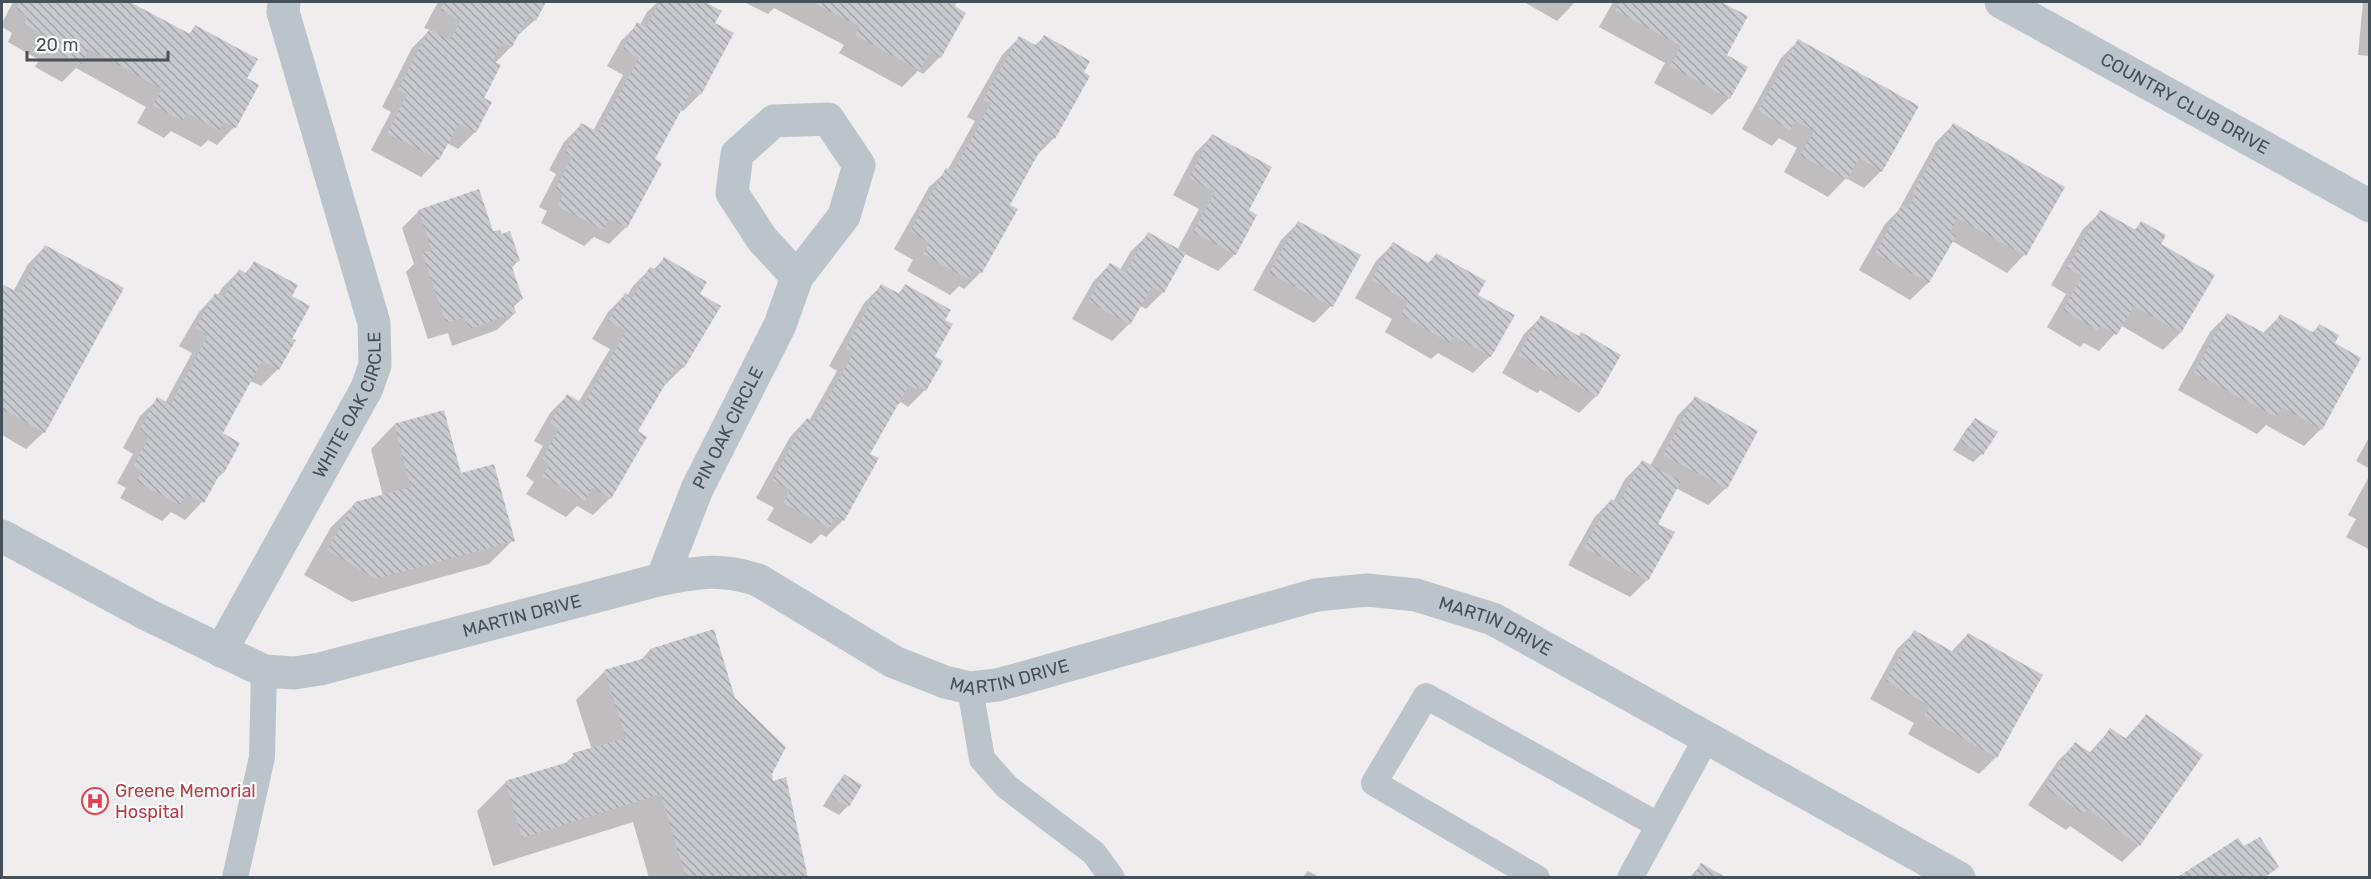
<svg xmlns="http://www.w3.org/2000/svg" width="2371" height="879" viewBox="0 0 2371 879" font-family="Rubik,sans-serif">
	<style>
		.shadow { fill: #0003 }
		.building { fill: url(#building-back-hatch) }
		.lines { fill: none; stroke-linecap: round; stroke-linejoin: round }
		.lane { stroke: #bcc4cb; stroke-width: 26 }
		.street { stroke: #bcc4cb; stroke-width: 33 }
		.labels { text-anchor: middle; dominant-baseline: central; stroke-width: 4.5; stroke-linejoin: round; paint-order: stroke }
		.street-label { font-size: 18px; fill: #465059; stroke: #fff }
		.health-label { font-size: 18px; fill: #be3a42; stroke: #fff; text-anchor: start }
	</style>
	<defs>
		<pattern id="building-back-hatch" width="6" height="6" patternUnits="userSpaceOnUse" patternTransform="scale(1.5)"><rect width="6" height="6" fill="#c7c9cf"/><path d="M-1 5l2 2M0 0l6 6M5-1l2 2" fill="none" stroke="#a3a6ab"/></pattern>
	</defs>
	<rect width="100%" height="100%" fill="#efeded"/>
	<!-- shadow -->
	<g class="shadow">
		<path d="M13,2H127L188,35L195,27L245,79L257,86L234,127L217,145L208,140L201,147L171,131L164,138L137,123L146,107L76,68L62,82L35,67L39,60L8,42L12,33L2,27V23Z"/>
		<path d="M438,2H545L535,20L516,37L511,47L494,64L482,99L475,132L458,149L447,143L438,159L421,177L371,150L391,112L382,107L412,48L430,30L424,28Z"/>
		<path d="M658,2H702L720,11L713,24L700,94L683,111L680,110L653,160L626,227L609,244L594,237L584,246L541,223L547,211L539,207L556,174L549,170L564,142L581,125L593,131L623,75L607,66L621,41L638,24L640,25L647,12Z"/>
		<path d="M744,2H955L940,57L923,74L918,71L902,87L839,53L844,45L774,8L768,14Z"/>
		<path d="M1524,2H1575L1557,21Z"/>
		<path d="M1613,2H1718L1746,17L1725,56L1729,98L1712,115L1654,83L1665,63L1599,27Z"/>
		<path d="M2363,2H2370V56L2358,55Z"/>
		<path d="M1044,37L1054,138L1037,155L1008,205L981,272L964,289L959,286L950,295L907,271L913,260L894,249L929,187L947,171L975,121L967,117L1002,55L1019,38L1034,46Z"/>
		<path d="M1798,41L1881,171L1864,188L1846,178L1828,197L1784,172L1797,148L1779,138L1772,146L1742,129L1781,58Z"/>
		<path d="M1953,125L2063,188L2024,255L2007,273L1952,241L1928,283L1910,300L1859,270L1885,224L1898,211L1936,142Z"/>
		<path d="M1212,136L1247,211L1235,254L1218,271L1185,254L1163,292L1146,309L1140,306L1129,324L1112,341L1072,319L1093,282L1110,264L1120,270L1131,251L1149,234L1177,250L1199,209L1173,195L1195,153Z"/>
		<path d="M419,211L492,233L518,261L511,268L522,299L513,307L515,313L497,330L452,346L448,333L428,339L406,272L414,264L402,228Z"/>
		<path d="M2101,212L2134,230L2141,223L2158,245L2212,276L2180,333L2163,350L2122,326L2099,351L2084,343L2080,347L2047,327L2066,294L2051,285L2083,229Z"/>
		<path d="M1298,223L1331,306L1314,323L1253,290L1281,240Z"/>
		<path d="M1393,244L1427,264L1437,254L1476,295L1490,356L1473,373L1438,353L1431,359L1385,332L1392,319L1355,298L1376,261Z"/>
		<path d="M45,247L44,432L26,449L2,435V286L13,292L28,264Z"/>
		<path d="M664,259L698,294L683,367L666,384L664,383L636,432L610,498L593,515L577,506L566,517L526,494L534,482L526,476L543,446L534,441L550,413L567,396L578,403L610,349L592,339L608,312L625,295L627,296L633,286L650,269L653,270Z"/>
		<path d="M255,263L290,297V339L278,369L261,386L250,381L221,434L223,473L215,480L202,502L185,520L171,512L162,521L120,498L126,488L117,483L133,454L123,448L140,416L158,399L165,403L192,353L179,346L199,312L216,294L218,295L222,288L239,271L244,274Z"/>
		<path d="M881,286L897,295L905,286L943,320L925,390L908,407L901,402L897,405L868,454L843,520L826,537L821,534L811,544L767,520L774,508L756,498L790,437L807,419L809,421L837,371L829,366L864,303Z"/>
		<path d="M2227,315L2262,334L2280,316L2312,333L2319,326L2332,344L2321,429L2304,446L2266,425L2257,434L2178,390L2210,332Z"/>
		<path d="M1541,317L1596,396L1579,413L1540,390L1537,393L1502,373L1524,334Z"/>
		<path d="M1695,398L1726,488L1708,505L1676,488L1656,524L1647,580L1630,597L1568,565L1594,518L1611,500L1613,502L1625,479L1642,462L1650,466L1678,415Z"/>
		<path d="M1976,420L1982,454L1973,462L1953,450L1967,428Z"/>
		<path d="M394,425L460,475L513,540L489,564L352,602L304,575L331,527L356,503L383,496L371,449Z"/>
		<path d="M2370,436V469L2356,461Z"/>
		<path d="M2370,475V550L2346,537L2356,519L2348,515Z"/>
		<path d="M1915,632L1951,652L1968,634L1996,757L1979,774L1908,734L1914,723L1870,699L1897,649Z"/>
		<path d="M650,650L734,699L770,773L807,878H649L633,822L493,866L477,811L506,782L564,765L574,755L592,750L576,700L605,671L641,660Z"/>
		<path d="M2146,716L2139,845L2122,862L2070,826L2066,830L2028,805L2058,761L2075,744L2089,753L2110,730L2124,740Z"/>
		<path d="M844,776L848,806L839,815L823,806L836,785Z"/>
		<path d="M1701,865L1724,878H1689Z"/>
		<path d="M1308,871L1321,878H1302Z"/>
	</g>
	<!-- building -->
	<g class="building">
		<path d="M20,2H130L190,34L195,25L258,59L247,78L259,85L236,128L223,122L219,131L187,113L182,121L153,105L162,89L126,69L89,49L81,65L51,49L55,42L24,24L28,16L16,9Z"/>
		<path d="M445,2H546L536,21L528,17L512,47L502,43L493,61L501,65L484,98L492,102L476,133L459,124L439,160L387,133L407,95L398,90L429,29L450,40L461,20L440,10Z"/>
		<path d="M659,2H705L722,11L715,23L734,33L701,95L692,90L655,159L662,163L627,228L609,219L603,230L557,206L563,194L555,190L572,157L565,152L581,123L598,132L639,58L623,49L637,22L646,27Z"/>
		<path d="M812,2H957L955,6L966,13L941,58L930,52L920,71L855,35L860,27Z"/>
		<path d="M1620,2H1721L1748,16L1727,55L1748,67L1730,99L1670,66L1681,46L1615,10Z"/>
		<path d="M1044,35L1090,61L1084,72L1090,76L1055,139L1048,136L1010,205L1018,209L982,273L974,268L968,279L923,254L929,243L910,231L946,168L953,172L991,103L983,100L1019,36L1037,46Z"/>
		<path d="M1798,39L1919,106L1882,172L1859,158L1847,180L1800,155L1814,131L1795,121L1790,130L1758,111Z"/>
		<path d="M1953,123L2065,187L2026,256L1957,218L1950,232L1956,236L1929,283L1875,253L1902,205L1908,208L1916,194L1913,192Z"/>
		<path d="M1212,134L1272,167L1249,210L1257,215L1236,255L1193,232L1215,192L1189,178Z"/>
		<path d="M479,189L493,231L500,230L502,234L510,231L520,261L511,264L523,299L513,303L516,313L469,329L465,317L446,323L422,253L432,250L418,210Z"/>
		<path d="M2100,210L2136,230L2141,221L2166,235L2161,244L2215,275L2181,333L2134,306L2117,335L2101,326L2098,331L2063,310L2082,276L2067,268Z"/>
		<path d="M1298,221L1361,255L1333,307L1269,273Z"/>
		<path d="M1148,232L1186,253L1164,293L1152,287L1130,325L1088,301L1110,263L1126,272Z"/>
		<path d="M1393,242L1430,264L1436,253L1486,281L1478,295L1515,315L1491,357L1454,336L1450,343L1401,315L1408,302L1371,280Z"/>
		<path d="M45,245L124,288L45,433L2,409V284L19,293Z"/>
		<path d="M664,257L707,282L700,294L721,306L684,368L677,364L638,431L647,437L611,499L592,488L585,501L542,476L550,464L542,459L559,429L550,423L567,394L584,404L626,331L608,321L625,293L632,298L650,267L657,270Z"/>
		<path d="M254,261L298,285L292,296L310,306L292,339L296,340L279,370L262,361L223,433L240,443L224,473L221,472L204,503L186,494L180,505L136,481L142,471L133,466L149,437L139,431L157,397L171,404L208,335L195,328L215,293L224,297L239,269L247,274Z"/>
		<path d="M881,284L900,294L905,284L951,310L945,320L953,324L935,356L943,361L926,391L918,386L916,389L909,385L870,454L879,458L844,521L836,516L829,528L783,503L790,490L772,480L807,418L814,422L834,388L853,353L845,349Z"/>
		<path d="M2227,313L2268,335L2280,314L2314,333L2319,324L2339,335L2335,343L2361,358L2322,430L2282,407L2276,417L2194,373Z"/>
		<path d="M1541,315L1579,336L1581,332L1621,355L1597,397L1557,373L1556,377L1518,355Z"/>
		<path d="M1695,396L1758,431L1727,489L1663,455Z"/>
		<path d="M444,410L461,473L494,464L515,541L376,579L327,550L355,502L411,487L394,424Z"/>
		<path d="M1975,418L1998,432L1983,455L1960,441Z"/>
		<path d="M1642,460L1681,481L1658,524L1675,532L1648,581L1584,548L1611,499L1619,503Z"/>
		<path d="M714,629L735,698L786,747L772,774L773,781L786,777L808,878H686L661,794L522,838L505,781L575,760L573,753L626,738L604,670L652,656L650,649Z"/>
		<path d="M1914,630L1957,654L1968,633L2043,675L1997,758L1924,716L1930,706L1886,681Z"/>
		<path d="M2146,714L2203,755L2140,846L2087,809L2084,814L2044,787L2075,742L2092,754L2110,728L2128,740Z"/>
		<path d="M844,774L862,785L849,807L831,797Z"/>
		<path d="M2260,837L2279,867L2264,878H2176L2238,838L2244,846Z"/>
		<path d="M1701,863L1727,878H1693Z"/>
	</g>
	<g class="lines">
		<!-- lane -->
		<g class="lane">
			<path d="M970,688L982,759L1007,787L1094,853L1112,878"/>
			<path d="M235,878L262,757L264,671"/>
			<path d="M1537,878L1374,783L1426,696L1658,825"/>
			<path d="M1630,878L1707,737"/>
		</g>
		<!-- street -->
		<g class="street">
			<path id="s1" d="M2001,2L2370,206"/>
			<path id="s2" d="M2,536L148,615L264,671L294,673L320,669L662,579C700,572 720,568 758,580L894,662L945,682L970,688L997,685L1023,678L1316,595L1367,590L1416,595L1493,619L1959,878"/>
			<path id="s3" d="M662,579L697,489L780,325L797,277L844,216L859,165L828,119L774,121L737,154L732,193L762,239L797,277"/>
			<path id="s4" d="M221,651L367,388L375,365L374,323L283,12L284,2"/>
		</g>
	</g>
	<!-- icons -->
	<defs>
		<symbol id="hospital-ring" viewBox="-11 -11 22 22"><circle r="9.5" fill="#fff" stroke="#e0444e" stroke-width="1.5"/><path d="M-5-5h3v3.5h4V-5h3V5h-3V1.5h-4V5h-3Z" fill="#e0444e"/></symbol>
	</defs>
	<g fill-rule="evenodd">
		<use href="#hospital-ring" x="80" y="786" width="30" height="30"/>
	</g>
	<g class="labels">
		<!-- street labels -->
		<g class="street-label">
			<text stroke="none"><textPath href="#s1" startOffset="210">COUNTRY CLUB DRIVE</textPath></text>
			<text stroke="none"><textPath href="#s4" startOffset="279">WHITE OAK CIRCLE</textPath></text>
			<text stroke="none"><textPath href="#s3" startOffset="165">PIN OAK CIRCLE</textPath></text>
			<text stroke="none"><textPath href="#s2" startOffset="560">MARTIN DRIVE</textPath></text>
			<text stroke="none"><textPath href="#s2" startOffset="1586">MARTIN DRIVE</textPath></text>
			<text stroke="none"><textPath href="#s2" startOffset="1082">MARTIN DRIVE</textPath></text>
		</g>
		<!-- health labels -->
		<g class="health-label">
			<text x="115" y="791">Greene Memorial<tspan x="115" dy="21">Hospital</tspan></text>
		</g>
	</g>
	<!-- border -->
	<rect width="2371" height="879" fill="none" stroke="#465059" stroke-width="6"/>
	<!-- scale -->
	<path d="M27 51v9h141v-9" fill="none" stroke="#465059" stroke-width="3"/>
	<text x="36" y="51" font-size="18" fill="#465059" stroke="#ffffff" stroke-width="4.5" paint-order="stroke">20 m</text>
</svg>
